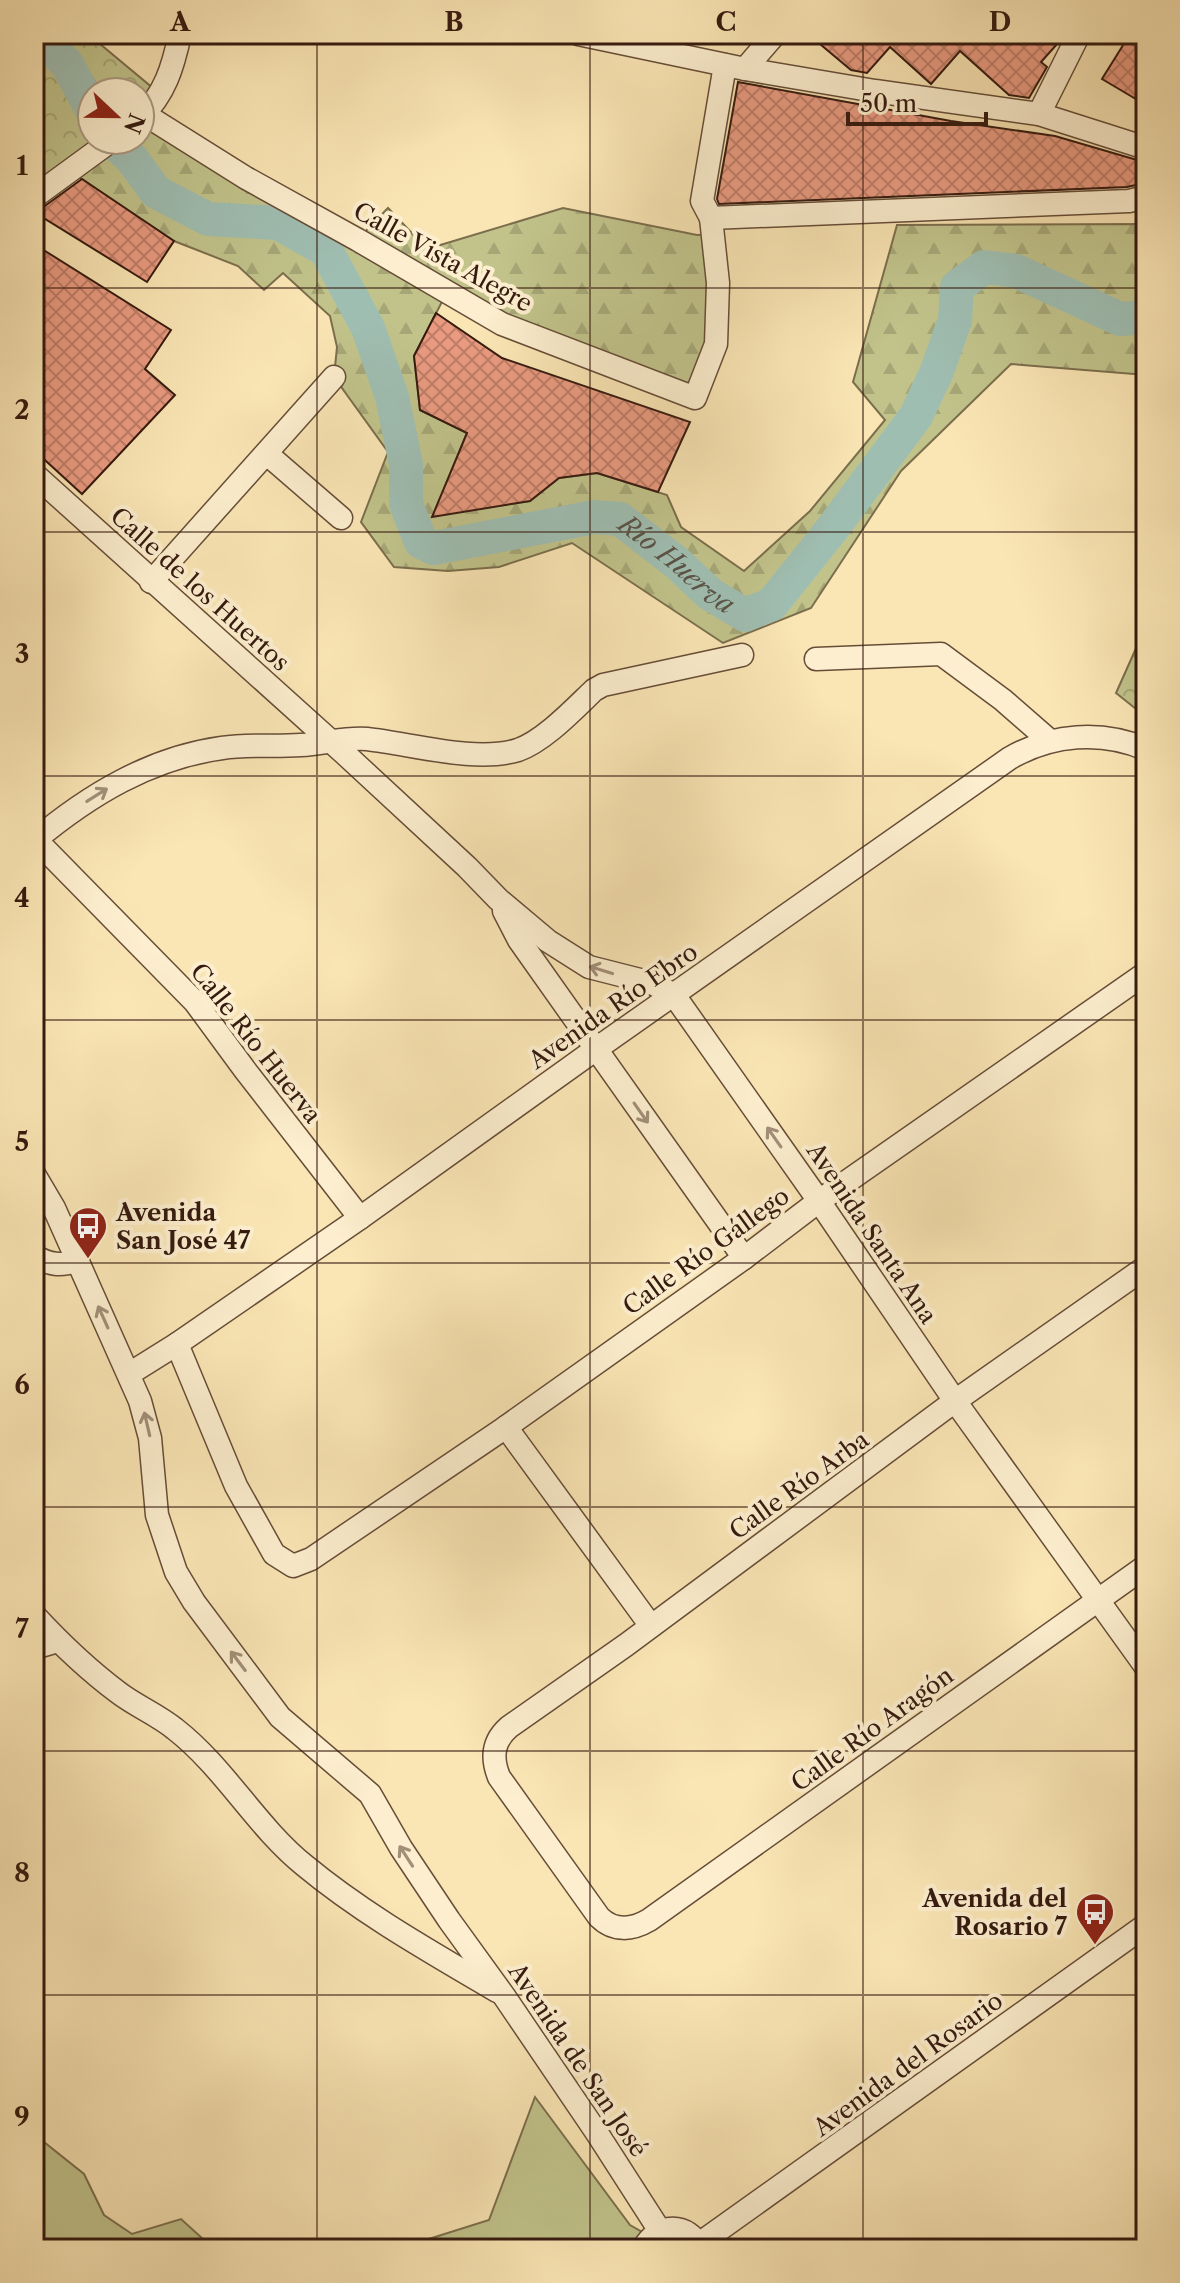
<svg xmlns="http://www.w3.org/2000/svg" width="1180" height="2283" viewBox="0 0 1180 2283" font-family="'Libre Caslon Text',serif">
	<style>
		.grass { fill: #c1c38b; stroke: #7b6e4d; stroke-width: 2 }
		.forest { fill: url(#forest-firs); stroke: #7b6e4d; stroke-width: 2 }
		.park { fill: url(#park-crowns); stroke: #7b6e4d; stroke-width: 2 }
		.lines { fill: none; stroke-linecap: round; stroke-linejoin: round }
		.river { stroke: #9fbeb2; stroke-width: 34 }
		.building { fill: url(#building-cross-hatch); stroke: #351a0f; stroke-width: 2 }
		.minor-casing { stroke: #664d38; stroke-width: 25 }
		.minor { stroke: #fceece; stroke-width: 22 }
		.oneway { stroke: #a28f78 }
		.grid { fill: none; stroke: #351a0f; stroke-width: 2; stroke-opacity: 0.55 }
		.labels { text-anchor: middle; dominant-baseline: central; stroke-width: 8; stroke-linejoin: round; paint-order: stroke }
		.street-label { font-size: 24px; fill: #351a0f; stroke: #fceece }
		.poi-label { font-size: 24px; font-weight: bold; fill: #351a0f; stroke: #fceece; text-anchor: start }
		.water-label { font-size: 26px; font-style: italic; fill: #5a5348; stroke: #fceece }
		.neatline { fill: none; stroke: #351a0f; stroke-width: 3 }
		.grid-label { font-size: 26px; text-anchor: middle; font-weight: bold; fill: #351a0f }
	</style>
	<defs>
		<pattern id="forest-firs" width="22" height="20" patternUnits="userSpaceOnUse" patternTransform="scale(2)"><rect width="22" height="20" fill="#c1c38b"/><path d="M5 1l3.5 6h-7zM16 11l3.5 6h-7z" fill="#a6a777"/></pattern>
		<pattern id="park-crowns" width="20" height="18" patternUnits="userSpaceOnUse" patternTransform="scale(2)"><rect width="20" height="18" fill="#c1c38b"/><path d="M2 6a3 3 0 1 1 6 0M12 15a3 3 0 1 1 6 0" fill="none" stroke="#a6a777"/></pattern>
		<pattern id="building-cross-hatch" width="8" height="8" patternUnits="userSpaceOnUse" patternTransform="scale(2)"><rect width="8" height="8" fill="#e99a80"/><path d="M0 0l8 8M0 8l8-8" fill="none" stroke="#be7d67"/></pattern>
	</defs>
	<rect width="100%" height="100%" fill="#fae5b4"/>
	<filter id="stains"><feTurbulence type="fractalNoise" baseFrequency=".0025" numOctaves="4"/><feColorMatrix values="0 0 0 0 .2 0 0 0 0 .09 0 0 0 0 .02 0 0 0 .5 -.17"/></filter>
	<radialGradient id="worn" r=".72"><stop offset=".6" stop-color="#630" stop-opacity="0"/><stop offset="1" stop-color="#630" stop-opacity=".3"/></radialGradient>
	<!-- grass -->
	<g class="grass">
		<path d="M535,2097L630,2225L651,2237L643,2249H397L489,2220Z"/>
		<path d="M34,2134L84,2174L104,2215L132,2234L181,2219L214,2249H34Z"/>
	</g>
	<!-- forest -->
	<path class="forest" d="M140,118L358,239L388,208L427,249L563,208L697,235L713,234L718,283L695,398L447,292L414,356L420,410L467,433L433,516L530,501L559,478L597,473L667,495L681,527L744,571L810,511L885,420L853,382L897,225L1146,224V375L1011,364L901,471L811,608L723,643L572,543L499,567L448,571L394,567L361,522L388,452L334,377L337,347L330,316L283,273L264,290L238,266L174,241L70,171L112,140H140Z"/>
	<!-- park -->
	<g class="park">
		<path d="M34,34H88L160,94L140,118V92H92V140H112L48,187L34,171Z"/>
		<path d="M1146,626V717L1116,693Z"/>
	</g>
	<g class="lines">
		<!-- river -->
		<g class="river">
			<path d="M36,34L67,64L92,110"/>
			<path id="s1" d="M111,140L132,159L156,192L208,219L278,223L326,250L368,328L392,397L406,464V504L421,542L434,548L594,517L620,519L677,563L710,594L745,615L772,604L832,529L916,416L937,371L955,320L957,287L984,267L1016,271L1120,319L1136,318L1146,314"/>
		</g>
	</g>
	<!-- building -->
	<g class="building">
		<path d="M808,34H1063L1059,42L1041,62L1047,67L1029,98L1009,95L960,51L931,84L890,47L867,73L851,70Z"/>
		<path d="M1130,34H1146V105L1102,79Z"/>
		<path d="M738,82L951,121L1055,136L1144,162L1145,183L1127,187L719,204L717,199Z"/>
		<path d="M82,179L174,241L147,282L34,212L42,208Z"/>
		<path d="M34,244L171,330L145,369L175,395L82,494L34,450Z"/>
		<path d="M436,313L502,358L690,422L658,492L597,473L559,478L530,501L432,517L467,433L420,410L414,356Z"/>
	</g>
	<g class="lines">
		<defs>
			<g id="minor">
				<path d="M578,34L745,69L875,91L1039,114L1146,148"/>
				<path d="M725,65L702,201L711,218L1129,201L1146,197"/>
				<path d="M745,69L775,34"/>
				<path d="M144,114L246,178L358,240L502,324L695,398L716,344L718,283L711,218"/>
				<path d="M1039,114L1079,34"/>
				<path d="M140,118C165,94 173,67 180,34"/>
				<path d="M34,197L112,140"/>
				<path d="M267,454L341,518"/>
				<path d="M34,474L345,754L467,867L498,899L548,941L589,967L652,983L674,995L819,1201L955,1401L1146,1667"/>
				<path d="M151,582L334,377"/>
				<path d="M816,659L941,654L1003,700L1050,741"/>
				<path d="M36,840L195,1002L245,1070L360,1218"/>
				<path d="M34,841C89,795 150,758 222,748C248,744 274,747 301,745C323,744 346,737 367,739C412,744 476,763 518,750C544,741 574,709 594,690L603,685L742,655"/>
				<path d="M504,911L519,940L744,1258"/>
				<path d="M34,1174L54,1208L140,1401L150,1438L157,1515L176,1572L194,1602L280,1717L370,1794L401,1848L449,1920L504,1996L597,2133L660,2231"/>
				<path d="M34,1256C50,1265 60,1266 78,1261"/>
				<path d="M1146,1267L955,1401L626,1645L509,1727C493,1741 491,1757 499,1777L599,1917C614,1932 632,1930 649,1920L1146,1566"/>
				<path d="M177,1344L236,1486L274,1554L293,1566L311,1559L506,1427L744,1258L819,1201L1146,973"/>
				<path d="M129,1374L177,1344L360,1218L596,1049L1010,758C1052,734 1101,730 1146,749"/>
				<path d="M506,1427L651,1626"/>
				<path d="M34,1615C60,1643 88,1670 119,1693C136,1706 158,1715 175,1729C225,1768 255,1825 304,1865C363,1914 431,1952 497,1991"/>
				<path d="M34,1648L58,1641"/>
				<path d="M699,2244L1146,1925"/>
				<path d="M643,2249C657,2223 688,2221 701,2249"/>
			</g>
		</defs>
		<!-- minor casing -->
		<use href="#minor" class="minor-casing"/>
		<!-- minor -->
		<use href="#minor" class="minor"/>
	</g>
	<!-- one-way arrows -->
	<defs><path id="oneway-shaft" d="M-6 0H5M1.5-3L5.5 0L1.5 3" fill="none" stroke-width="1.6" stroke-linecap="round" stroke-linejoin="round" transform="scale(2)"/></defs>
	<g class="oneway">
		<use href="#oneway-shaft" transform="translate(97 795) rotate(-32)"/>
		<use href="#oneway-shaft" transform="translate(601 970) rotate(-163)"/>
		<use href="#oneway-shaft" transform="translate(641 1113) rotate(55)"/>
		<use href="#oneway-shaft" transform="translate(774 1137) rotate(-125)"/>
		<use href="#oneway-shaft" transform="translate(103 1317) rotate(-114)"/>
		<use href="#oneway-shaft" transform="translate(147 1424) rotate(-103)"/>
		<use href="#oneway-shaft" transform="translate(238 1661) rotate(-127)"/>
		<use href="#oneway-shaft" transform="translate(406 1856) rotate(-123)"/>
	</g>
	<!-- grid -->
	<path class="grid" d="M317,34V2249M590,34V2249M863,34V2249M34,288H1146M34,532H1146M34,776H1146M34,1020H1146M34,1263H1146M34,1507H1146M34,1751H1146M34,1995H1146"/>
	<!-- icons -->
	<defs>
		<symbol id="bus-pin" viewBox="-11 -11 22 30"><path d="M0 17L-7.5 6A9.5 9.5 0 1 1 7.5 6Z" fill="#8f2418" stroke="#fceece"/><path d="M-5-6H5V4H4V6H2V4H-2V6H-4V4H-5ZM-3.5-4V0h7V-4ZM-3.5 1.2v1.5H-2V1.2ZM2 1.2v1.5H3.5V1.2Z" fill="#fff"/></symbol>
	</defs>
	<g fill-rule="evenodd">
		<use href="#bus-pin" x="66" y="1204" width="44" height="60"/>
		<use href="#bus-pin" x="1073" y="1890" width="44" height="60"/>
	</g>
	<g class="labels">
		<!-- street labels -->
		<g class="street-label">
			<text transform="translate(443 257) rotate(29)">Calle Vista Alegre</text>
			<text transform="translate(200 589) rotate(42)">Calle de los Huertos</text>
			<text transform="translate(613 1006) rotate(-35)">Avenida Río Ebro</text>
			<text transform="translate(256 1043) rotate(52)">Calle Río Huerva</text>
			<text transform="translate(872 1233) rotate(56)">Avenida Santa Ana</text>
			<text transform="translate(706 1251) rotate(-36)">Calle Río Gállego</text>
			<text transform="translate(799 1485) rotate(-36)">Calle Río Arba</text>
			<text transform="translate(872 1729) rotate(-36)">Calle Río Aragón</text>
			<text transform="translate(578 2060) rotate(56)">Avenida de San José</text>
			<text transform="translate(908 2064) rotate(-36)">Avenida del Rosario</text>
		</g>
		<!-- poi labels -->
		<g class="poi-label">
			<text x="116" y="1212">Avenida<tspan x="116" dy="28">San José 47</tspan></text>
			<text x="1067" y="1898" text-anchor="end">Avenida del<tspan x="1067" dy="28">Rosario 7</tspan></text>
		</g>
		<!-- water labels -->
		<g class="water-label">
			<text stroke="none"><textPath href="#s1" startOffset="840">Río Huerva</textPath></text>
		</g>
	</g>
	<!-- margin -->
	<rect width="1180" height="2283" fill="none" stroke="#fae5b4" stroke-width="88"/>
	<!-- north arrow -->
	<g transform="translate(116 116) rotate(112)"><circle r="38" fill="#fceece" stroke="#ac9982" stroke-width="2"/>
	<path d="M0-6L14 30L0 20L-14 30Z" fill="#8f2418"/>
	<text y="-12" font-size="22" font-weight="bold" text-anchor="middle" fill="#351a0f">N</text>
	</g>
	<!-- scale -->
	<path d="M848 112v12h138v-12" fill="none" stroke="#351a0f" stroke-width="4"/>
	<text x="860" y="112" font-size="24" fill="#351a0f" stroke="#fceece" stroke-width="6" paint-order="stroke">50 m</text>
	<rect x="44" y="44" width="1092" height="2195" class="neatline"/>
	<g class="grid-label">
		<text x="180" y="31">A</text>
		<text x="454" y="31">B</text>
		<text x="726" y="31">C</text>
		<text x="1000" y="31">D</text>
		<text x="22" y="175">1</text>
		<text x="22" y="419">2</text>
		<text x="22" y="663">3</text>
		<text x="22" y="907">4</text>
		<text x="22" y="1151">5</text>
		<text x="22" y="1394">6</text>
		<text x="22" y="1638">7</text>
		<text x="22" y="1882">8</text>
		<text x="22" y="2126">9</text>
	</g>
	<rect width="100%" height="100%" filter="url(#stains)"/>
	<rect width="100%" height="100%" fill="url(#worn)"/>
</svg>
